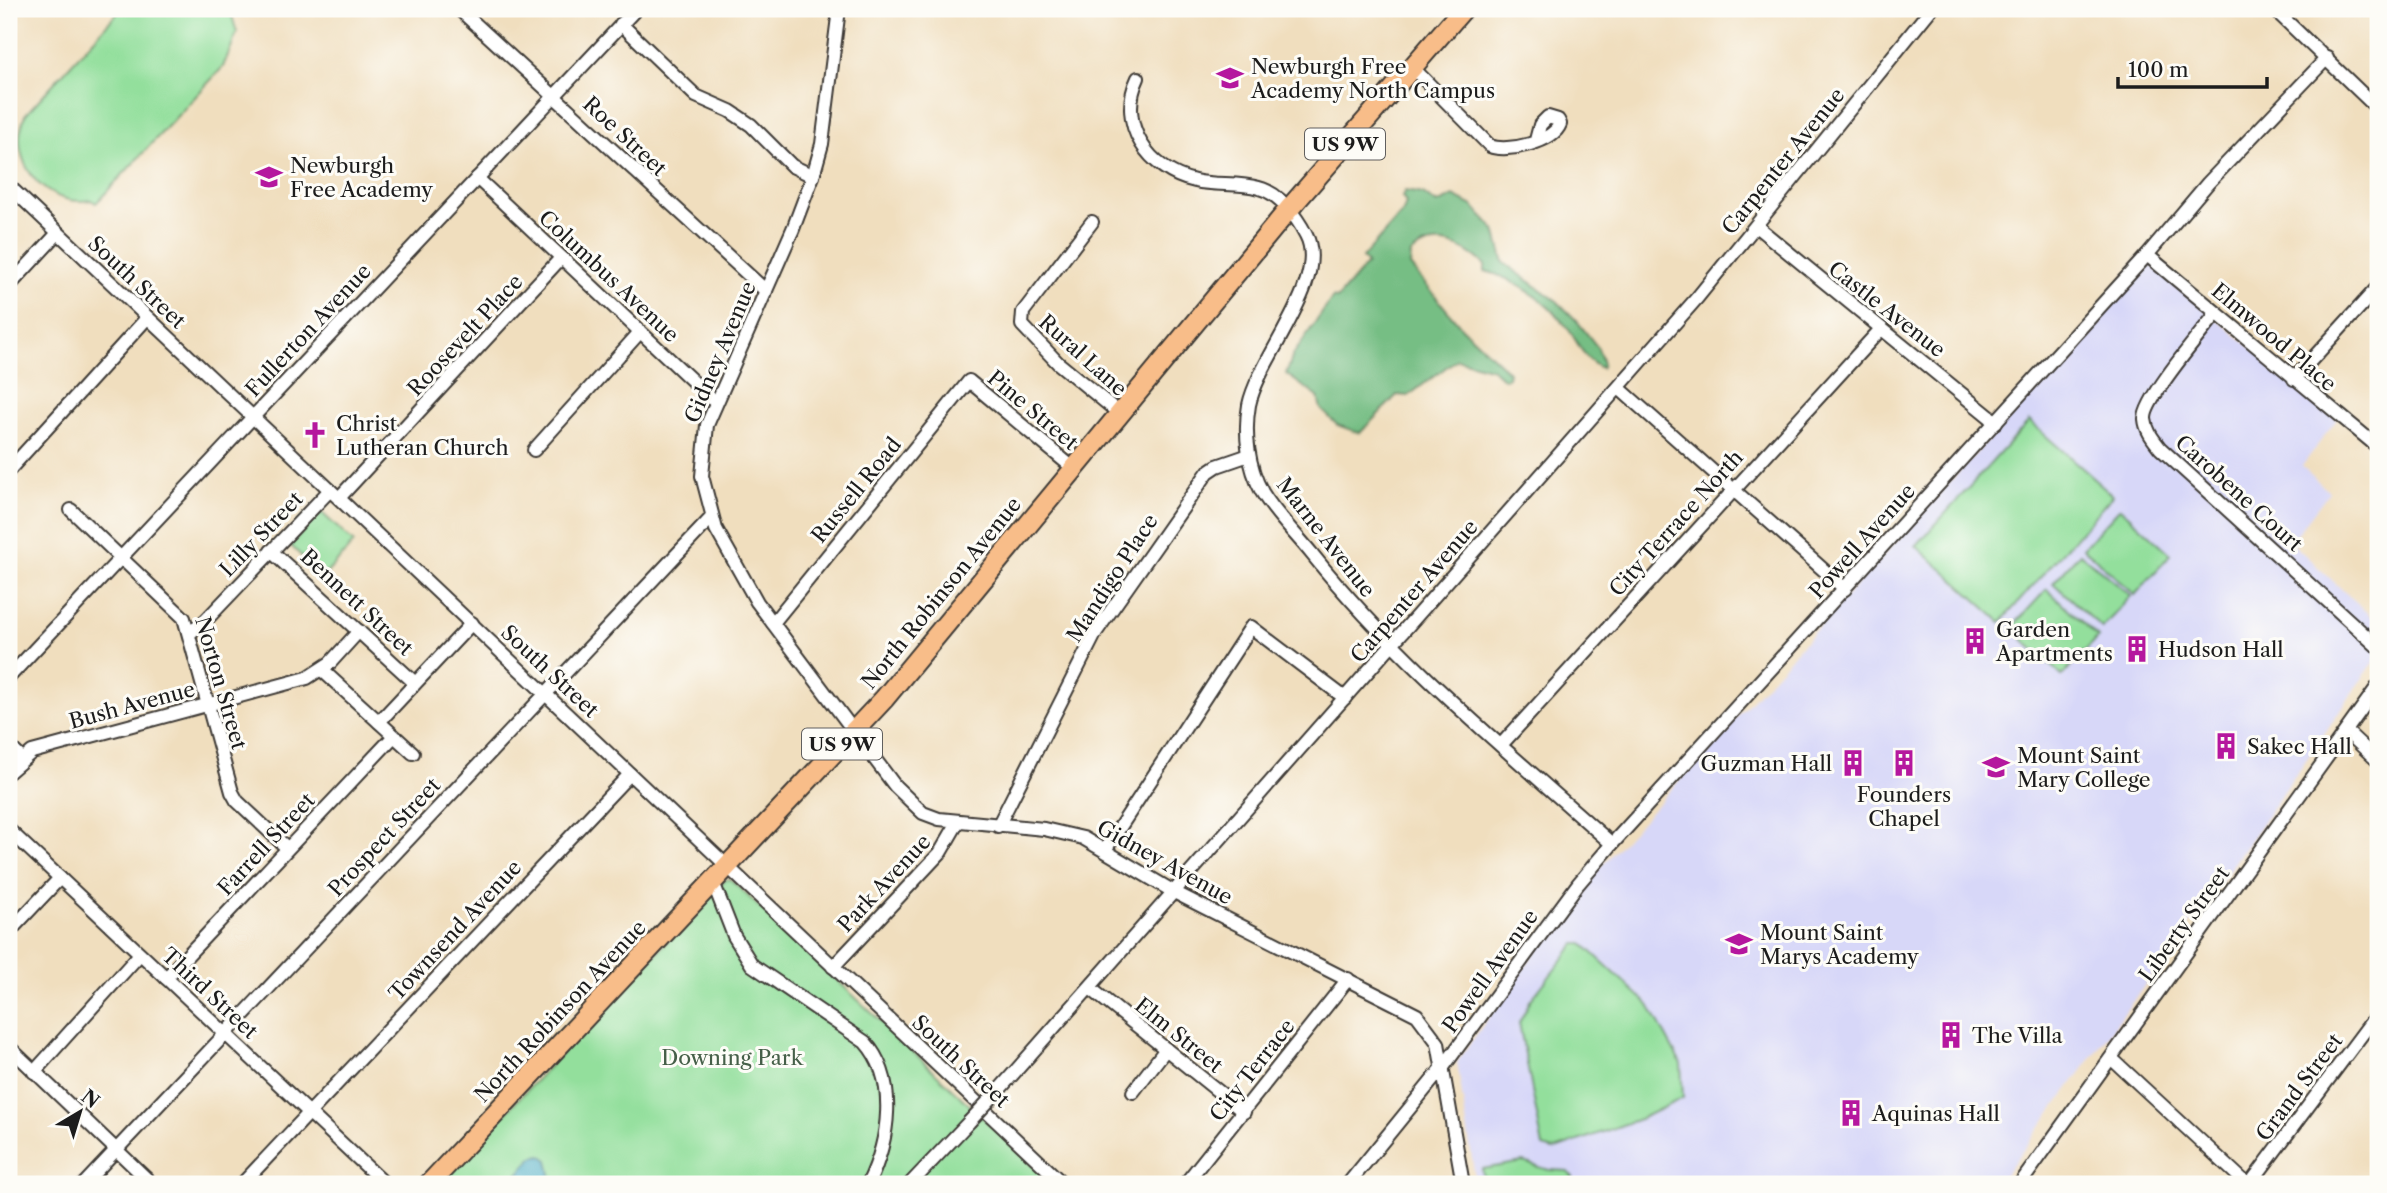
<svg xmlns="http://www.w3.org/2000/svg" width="2387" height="1193" viewBox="0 0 2387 1193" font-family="'Libre Caslon Text',serif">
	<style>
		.built { fill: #d7d7f8 }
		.green { fill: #93df9c; stroke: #587e5c; stroke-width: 2 }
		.forest { fill: #76be84; stroke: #496d50; stroke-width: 2 }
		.water { fill: #46acc5; stroke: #316470; stroke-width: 2 }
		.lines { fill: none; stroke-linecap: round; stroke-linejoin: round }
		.minor-casing { stroke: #3c3934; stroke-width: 16 }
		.highway-casing { stroke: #3c3934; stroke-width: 23 }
		.minor { stroke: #fff; stroke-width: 12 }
		.highway { stroke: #f8bd89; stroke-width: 19 }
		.minor-bridge-casing { stroke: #3c3934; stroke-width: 16; stroke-linecap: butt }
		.minor-bridge { stroke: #fff; stroke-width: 12 }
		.labels { text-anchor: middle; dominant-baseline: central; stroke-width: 6; stroke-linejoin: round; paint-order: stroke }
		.shield { fill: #fdfcf7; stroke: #605f5e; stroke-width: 2 }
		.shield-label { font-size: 19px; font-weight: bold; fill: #1c1c1c }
		.poi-label { font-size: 21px; fill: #1c1c1c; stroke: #fdfcf7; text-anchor: start }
		.street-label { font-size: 21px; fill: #1c1c1c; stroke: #fdfcf7 }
		.park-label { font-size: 21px; fill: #466049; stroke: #fdfcf7 }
	</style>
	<rect width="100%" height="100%" fill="#fdfcf7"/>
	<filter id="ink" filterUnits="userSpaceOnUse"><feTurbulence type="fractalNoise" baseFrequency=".0143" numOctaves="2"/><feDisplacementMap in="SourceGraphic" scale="14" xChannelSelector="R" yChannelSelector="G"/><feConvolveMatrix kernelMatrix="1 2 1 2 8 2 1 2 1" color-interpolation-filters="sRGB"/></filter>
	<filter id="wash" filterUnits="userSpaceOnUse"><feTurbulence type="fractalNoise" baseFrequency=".00686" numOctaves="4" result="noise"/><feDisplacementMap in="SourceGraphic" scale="28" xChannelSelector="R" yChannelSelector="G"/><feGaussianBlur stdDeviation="1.57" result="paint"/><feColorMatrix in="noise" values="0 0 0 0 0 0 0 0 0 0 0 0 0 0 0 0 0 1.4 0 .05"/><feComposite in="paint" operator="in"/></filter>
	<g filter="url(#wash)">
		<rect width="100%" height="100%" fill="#f0debe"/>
		<!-- built -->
		<path class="built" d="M2149,263L2337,419L2302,466L2329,492L2291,542L2378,623V656L2224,878L1998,1184H1476L1457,1062L1578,892Z"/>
		<!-- green -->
		<g class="green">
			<path d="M121,9H230L237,33L223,67L100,199L96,203L91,200C53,207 18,175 20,136C20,130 23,122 25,115Z"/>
			<path d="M2029,421L2113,495L2001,622L1916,546Z"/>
			<path d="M2120,508L2171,554L2135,595L2083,548Z"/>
			<path d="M321,512L354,543L323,577L290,545Z"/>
			<path d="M2080,553L2131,596L2102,628L2053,583Z"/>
			<path d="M2047,589L2098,637L2062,676L2011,628Z"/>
			<path d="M730,879L1053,1184H438L725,880Z"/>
			<path d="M1575,944H1583L1649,1005L1681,1064L1683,1098L1642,1118L1553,1150L1543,1147L1519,1023L1530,1001Z"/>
			<path d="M1523,1162L1549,1170L1568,1171L1573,1177V1184H1484L1482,1169Z"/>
		</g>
		<!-- forest -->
		<path class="forest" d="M1405,191L1423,194L1437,204L1454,196L1473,206L1495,230L1504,263L1557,301L1577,321L1598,348L1603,364L1601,368C1583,360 1578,341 1566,326C1547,302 1514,278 1485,271V265C1465,246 1434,232 1411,254L1410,266L1461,327L1509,372L1508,377L1504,379L1493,369L1457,359L1408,396L1397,395L1360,433L1337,425L1321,409L1318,397L1286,374L1293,355L1333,297L1337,299L1367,264L1362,258L1403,212L1406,203L1402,197Z"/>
		<!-- water -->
		<path class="water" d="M541,1155L548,1160L553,1184H509L533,1157Z"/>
	</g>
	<g filter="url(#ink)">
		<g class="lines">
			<defs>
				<g id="minor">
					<path d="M459,9L766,291"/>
					<path d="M839,9L822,144L813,176L793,229L707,425L702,476L716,529L757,602L895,786L923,813L939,819L1044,829L1083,838L1174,892L1417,1015L1438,1043L1463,1184"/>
					<path d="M2274,9L2378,109"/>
					<path d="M621,24L696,96L730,111L751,125L792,166L813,176"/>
					<path d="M1412,67L1490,146C1507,153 1553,142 1560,124L1558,120L1548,117L1540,125L1536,140"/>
					<path d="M1138,78C1116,124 1149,171 1195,181C1216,186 1238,182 1259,188C1279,193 1297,217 1306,235C1330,280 1259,357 1249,405C1244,433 1248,467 1262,492C1275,514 1296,534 1312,554C1399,663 1508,751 1612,844"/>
					<path d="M477,178L716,403"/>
					<path d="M9,186L1063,1184"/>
					<path d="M1092,222L1023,312L1022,325L1058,363L1119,413"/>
					<path d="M1756,226L1996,422"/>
					<path d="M2147,255L2378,447"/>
					<path d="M9,286L58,233"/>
					<path d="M2216,314C2201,333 2144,400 2145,419C2146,431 2154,440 2160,448L2378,647"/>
					<path d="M2294,379L2378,287"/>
					<path d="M1619,388L1845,589"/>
					<path d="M534,450L640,332"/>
					<path d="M9,470L147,318"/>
					<path d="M339,498L561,258"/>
					<path d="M71,510L184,618L232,792L237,801L287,848"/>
					<path d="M271,551L415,683"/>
					<path d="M773,623L969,381L1073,468"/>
					<path d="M190,633L206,620L330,490"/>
					<path d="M322,670L413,753"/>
					<path d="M9,677L636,9"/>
					<path d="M379,722L472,623"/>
					<path d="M2346,731L2378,761"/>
					<path d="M1501,745L1881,329"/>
					<path d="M9,746L22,759"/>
					<path d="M9,772L32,752L307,678L330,663L359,631"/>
					<path d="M998,826L1096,632L1208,472L1217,466L1249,455"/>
					<path d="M9,830L385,1184"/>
					<path d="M1105,850L1251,627L1345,698"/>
					<path d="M713,882L734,936L752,965L865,1042C899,1080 889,1141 868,1184"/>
					<path d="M9,932L60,878"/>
					<path d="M833,967L940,853L958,822"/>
					<path d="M166,978L394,736"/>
					<path d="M1090,988L1244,1112"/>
					<path d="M9,1047L152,1184"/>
					<path d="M2111,1058L2247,1184"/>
					<path d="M34,1072L140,954"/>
					<path d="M998,1091L1697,298L1931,9"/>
					<path d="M1133,1092L1166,1049"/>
					<path d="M84,1184L712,517"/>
					<path d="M242,1184L630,774"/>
					<path d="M910,1184L969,1122"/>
					<path d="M1185,1184L1348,979"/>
					<path d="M1348,1184L1444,1066L1578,884L1612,844L2147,255L2208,183L2327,58"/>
					<path d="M2020,1184L2378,686"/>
					<path d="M2250,1184L2378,1013"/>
				</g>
				<path id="highway" d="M429,1184L884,699L1289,209L1463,9"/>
			</defs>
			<!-- minor casing -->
			<use href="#minor" class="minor-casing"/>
			<!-- highway casing -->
			<use href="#highway" class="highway-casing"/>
			<!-- minor -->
			<use href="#minor" class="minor"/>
			<!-- highway -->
			<use href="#highway" class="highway"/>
			<defs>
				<path id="minor-bridge" d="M969,1122L998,1091"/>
			</defs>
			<!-- minor-bridge casing -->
			<use href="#minor-bridge" class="minor-bridge-casing"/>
			<!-- minor-bridge -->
			<use href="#minor-bridge" class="minor-bridge"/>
		</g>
	</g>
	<!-- icons -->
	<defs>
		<symbol id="school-bare" viewBox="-9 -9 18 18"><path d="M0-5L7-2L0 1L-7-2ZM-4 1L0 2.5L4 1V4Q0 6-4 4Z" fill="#b5179e" stroke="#fdfcf7" stroke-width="2.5" paint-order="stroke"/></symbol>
		<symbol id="church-bare" viewBox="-9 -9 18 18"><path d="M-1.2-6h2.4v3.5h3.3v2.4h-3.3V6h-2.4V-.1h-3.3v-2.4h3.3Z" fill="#b5179e" stroke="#fdfcf7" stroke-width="2.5" paint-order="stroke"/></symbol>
		<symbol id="building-bare" viewBox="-9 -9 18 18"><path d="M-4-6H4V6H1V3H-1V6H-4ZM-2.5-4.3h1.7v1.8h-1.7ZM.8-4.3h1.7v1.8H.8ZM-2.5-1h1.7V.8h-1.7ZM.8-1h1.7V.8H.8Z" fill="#b5179e" stroke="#fdfcf7" stroke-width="2.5" paint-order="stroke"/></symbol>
		<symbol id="university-bare" viewBox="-9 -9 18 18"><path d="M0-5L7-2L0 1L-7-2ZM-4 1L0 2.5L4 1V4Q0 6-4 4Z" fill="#b5179e" stroke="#fdfcf7" stroke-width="2.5" paint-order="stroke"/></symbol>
	</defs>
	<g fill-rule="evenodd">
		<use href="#school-bare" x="1211" y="59" width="38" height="38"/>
		<use href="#school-bare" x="250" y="158" width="38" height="38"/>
		<use href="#church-bare" x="296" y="416" width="38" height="38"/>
		<use href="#building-bare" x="1956" y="622" width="38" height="38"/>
		<use href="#building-bare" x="2118" y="630" width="38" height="38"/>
		<use href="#building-bare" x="2207" y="727" width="38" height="38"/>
		<use href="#building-bare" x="1834" y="744" width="38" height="38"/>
		<use href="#building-bare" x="1885" y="744" width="38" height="38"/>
		<use href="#university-bare" x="1977" y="748" width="38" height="38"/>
		<use href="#school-bare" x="1720" y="925" width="38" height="38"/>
		<use href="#building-bare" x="1932" y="1016" width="38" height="38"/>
		<use href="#building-bare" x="1832" y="1094" width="38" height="38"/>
	</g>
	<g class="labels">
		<!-- shield labels -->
		<g class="shield">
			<rect x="1305" y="128.5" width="80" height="31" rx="5"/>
			<rect x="802" y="728.5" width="80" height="31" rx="5"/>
		</g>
		<g class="shield-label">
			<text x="1345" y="144">US 9W</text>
			<text x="842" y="744">US 9W</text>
		</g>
		<!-- poi labels -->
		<g class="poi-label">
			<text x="1251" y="66">Newburgh Free<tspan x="1251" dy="24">Academy North Campus</tspan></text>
			<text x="290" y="165">Newburgh<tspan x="290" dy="24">Free Academy</tspan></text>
			<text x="336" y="423">Christ<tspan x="336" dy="24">Lutheran Church</tspan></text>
			<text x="1996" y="629">Garden<tspan x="1996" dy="24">Apartments</tspan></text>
			<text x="2158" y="649">Hudson Hall</text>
			<text x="2247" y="746">Sakec Hall</text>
			<text x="2017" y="755">Mount Saint<tspan x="2017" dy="24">Mary College</tspan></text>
			<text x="1832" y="763" text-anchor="end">Guzman Hall</text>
			<text x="1904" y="794" text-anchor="middle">Founders<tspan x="1904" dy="24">Chapel</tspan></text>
			<text x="1760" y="932">Mount Saint<tspan x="1760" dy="24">Marys Academy</tspan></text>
			<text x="1972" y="1035">The Villa</text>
			<text x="1872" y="1113">Aquinas Hall</text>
		</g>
		<!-- street labels -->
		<g class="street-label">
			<text transform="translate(625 136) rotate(43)">Roe Street</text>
			<text transform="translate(1783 161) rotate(-51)">Carpenter Avenue</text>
			<text transform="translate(609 276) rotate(43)">Columbus Avenue</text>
			<text transform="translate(137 282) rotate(43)">South Street</text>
			<text transform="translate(1887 309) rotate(38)">Castle Avenue</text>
			<text transform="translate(308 330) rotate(-47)">Fullerton Avenue</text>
			<text transform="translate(465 335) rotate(-47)">Roosevelt Place</text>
			<text transform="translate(2274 337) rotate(40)">Elmwood Place</text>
			<text transform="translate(720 352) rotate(-67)">Gidney Avenue</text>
			<text transform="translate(1083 355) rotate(42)">Rural Lane</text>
			<text transform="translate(1033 410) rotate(40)">Pine Street</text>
			<text transform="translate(856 490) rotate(-51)">Russell Road</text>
			<text transform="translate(2239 493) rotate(42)">Carobene Court</text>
			<text transform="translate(1676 523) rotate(-48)">City Terrace North</text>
			<text transform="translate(261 534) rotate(-46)">Lilly Street</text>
			<text transform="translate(1326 537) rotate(52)">Marne Avenue</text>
			<text transform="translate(1862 541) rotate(-48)">Powell Avenue</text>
			<text transform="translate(1112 578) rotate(-57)">Mandigo Place</text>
			<text transform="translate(1414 591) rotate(-49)">Carpenter Avenue</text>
			<text transform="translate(941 593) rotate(-51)">North Robinson Avenue</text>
			<text transform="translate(357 602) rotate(43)">Bennett Street</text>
			<text transform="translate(550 671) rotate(43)">South Street</text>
			<text transform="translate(221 683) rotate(74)">Norton Street</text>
			<text transform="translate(132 705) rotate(-15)">Bush Avenue</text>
			<text transform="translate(384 837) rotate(-47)">Prospect Street</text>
			<text transform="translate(266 844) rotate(-47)">Farrell Street</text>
			<text transform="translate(1165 862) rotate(29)">Gidney Avenue</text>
			<text transform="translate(884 883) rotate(-47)">Park Avenue</text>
			<text transform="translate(2184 924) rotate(-54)">Liberty Street</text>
			<text transform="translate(455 930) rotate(-47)">Townsend Avenue</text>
			<text transform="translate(1490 971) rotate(-54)">Powell Avenue</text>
			<text transform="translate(210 993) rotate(43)">Third Street</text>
			<text transform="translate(560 1011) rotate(-47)">North Robinson Avenue</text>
			<text transform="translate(1179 1035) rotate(39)">Elm Street</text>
			<text transform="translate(961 1061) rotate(43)">South Street</text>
			<text transform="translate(1252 1070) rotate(-52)">City Terrace</text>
			<text transform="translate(2299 1087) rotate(-53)">Grand Street</text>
		</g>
		<!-- park labels -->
		<g class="park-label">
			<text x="732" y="1057">Downing Park</text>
		</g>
	</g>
	<!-- margin -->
	<rect width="2387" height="1193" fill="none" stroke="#fdfcf7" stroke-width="35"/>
	<!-- north arrow -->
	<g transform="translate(80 1112) rotate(38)" stroke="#fdfcf7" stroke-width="5" paint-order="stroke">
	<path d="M0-5L12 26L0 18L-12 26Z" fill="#1c1c1c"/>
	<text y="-10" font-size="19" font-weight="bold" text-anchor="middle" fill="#1c1c1c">N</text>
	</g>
	<!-- scale -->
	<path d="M2118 77v10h149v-10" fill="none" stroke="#1c1c1c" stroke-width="3.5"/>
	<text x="2128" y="77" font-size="21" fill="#1c1c1c" stroke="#fdfcf7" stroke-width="5" paint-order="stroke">100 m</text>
</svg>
